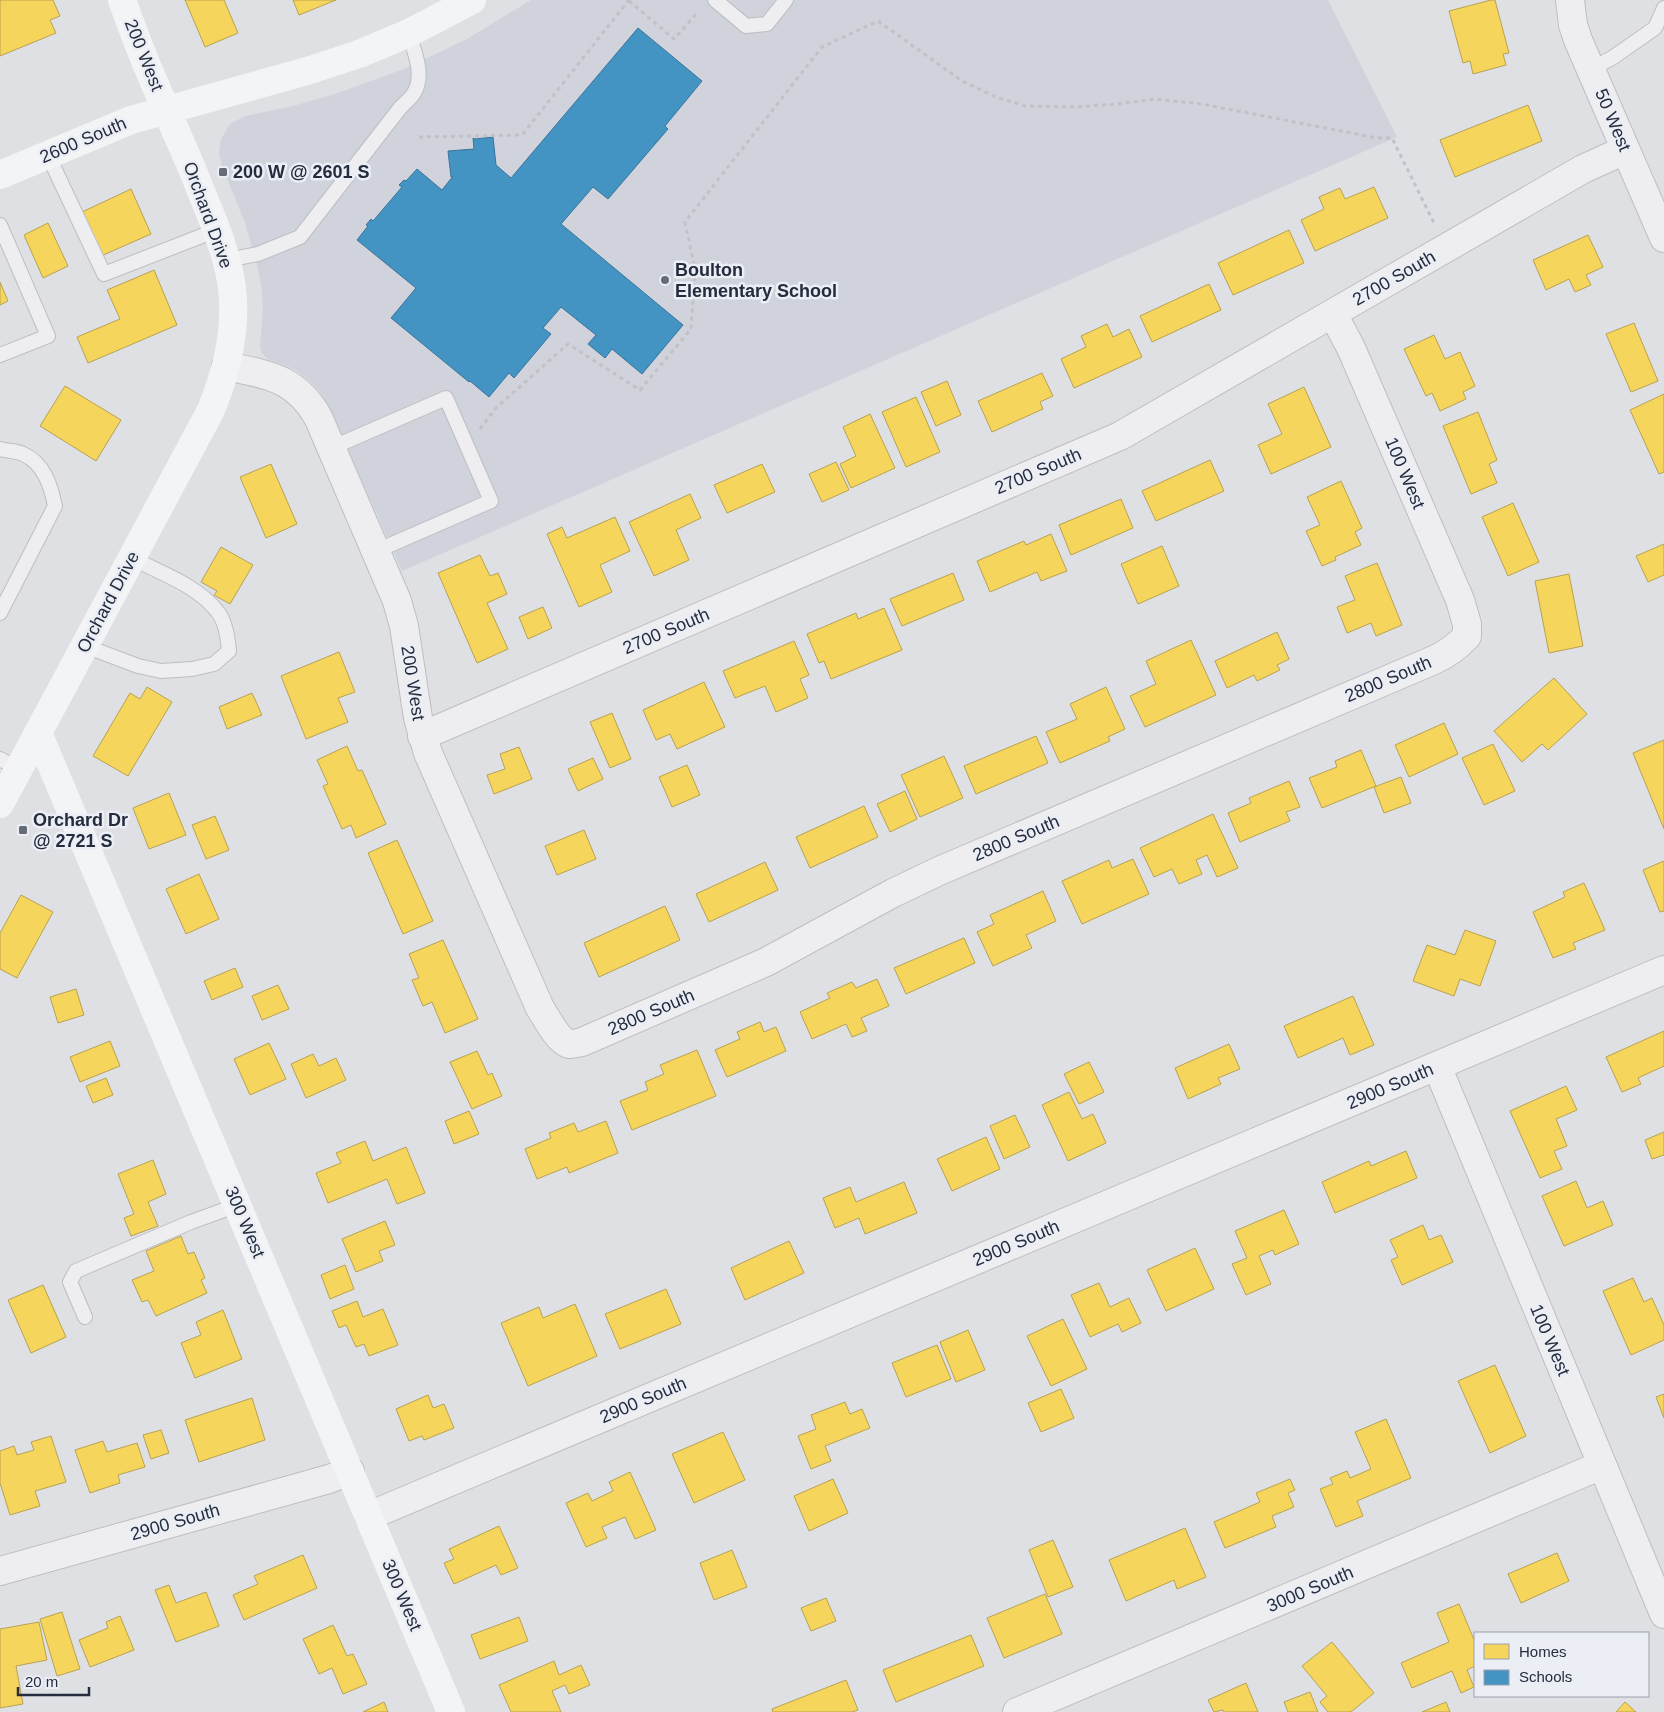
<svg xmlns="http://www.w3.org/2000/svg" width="1664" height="1712" viewBox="0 0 1664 1712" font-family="Arial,sans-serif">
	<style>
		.built { fill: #d0d3db }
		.homes { fill: #f6d55c; stroke: #b7a253 }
		.schools { fill: #4393c3; stroke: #3a749b }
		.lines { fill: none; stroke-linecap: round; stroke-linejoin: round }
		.lane-casing { stroke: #bdbec2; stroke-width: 16 }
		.street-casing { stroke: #bdbec2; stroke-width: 30 }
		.path { stroke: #c1c1c7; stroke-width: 3; stroke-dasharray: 4 4; stroke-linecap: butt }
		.lane { stroke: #eeeef1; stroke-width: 14 }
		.street { stroke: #eeeef1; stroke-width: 28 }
		.secondary { stroke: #f3f4f5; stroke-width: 28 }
		.poi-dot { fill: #666b78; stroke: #ebeef5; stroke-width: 2 }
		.labels { text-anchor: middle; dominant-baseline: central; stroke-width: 5; stroke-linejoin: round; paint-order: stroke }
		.street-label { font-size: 18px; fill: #252c3e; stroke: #ebeef5 }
		.poi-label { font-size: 18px; font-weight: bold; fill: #252c3e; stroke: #ebeef5; text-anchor: start }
	</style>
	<rect width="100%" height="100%" fill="#dfe0e4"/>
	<!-- built -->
	<path class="built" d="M531,0H1328L1397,137L402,571L329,407L320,392L311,382L297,371L287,366L267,359L262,353L260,347L263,310L262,291L258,269L245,223L222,166L219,154L221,139L230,124L245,116L293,106L335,94L404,69L467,39Z"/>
	<!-- homes -->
	<g class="homes">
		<path d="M0,0H53L60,16L50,20L56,33L0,56Z"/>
		<path d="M185,0H224L238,33L205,47Z"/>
		<path d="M293,0H336L299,15Z"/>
		<path d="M1491,0H1495L1509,53L1503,54L1506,65L1473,74L1470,61L1463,63L1449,11Z"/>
		<path d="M1528,105L1542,141L1455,177L1440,140Z"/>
		<path d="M1374,187L1388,218L1315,251L1301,220L1324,209L1319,197L1340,188L1345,199Z"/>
		<path d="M131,189L151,234L101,256L82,212Z"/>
		<path d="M48,223L68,266L43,278L24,235Z"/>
		<path d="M1289,230L1304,263L1233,295L1218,263Z"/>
		<path d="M1588,235L1603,267L1586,275L1591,285L1575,292L1569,279L1546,290L1533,260Z"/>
		<path d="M154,270L177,325L88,363L77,337L120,319L107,290Z"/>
		<path d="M0,282L8,301L0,305Z"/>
		<path d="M1209,284L1221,310L1152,342L1140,316Z"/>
		<path d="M1634,323L1658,381L1631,392L1606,334Z"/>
		<path d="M1107,324L1113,337L1129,329L1142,357L1074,388L1061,359L1086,347L1081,336Z"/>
		<path d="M1434,335L1445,359L1460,352L1475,386L1463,392L1466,399L1440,411L1432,393L1426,396L1404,349Z"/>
		<path d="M1042,373L1053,396L1040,402L1043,409L992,432L978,401Z"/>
		<path d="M947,381L961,415L936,426L921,392Z"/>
		<path d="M65,386L121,420L96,461L40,426Z"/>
		<path d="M1304,387L1331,447L1271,474L1258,445L1282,434L1268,404Z"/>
		<path d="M1664,394V472L1659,474L1630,410Z"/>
		<path d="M916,397L940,452L906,467L882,412Z"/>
		<path d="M1478,412L1497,460L1489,464L1497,483L1471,494L1443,426Z"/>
		<path d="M870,414L895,468L851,488L840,464L856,456L843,427Z"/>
		<path d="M1210,460L1224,491L1156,521L1142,491Z"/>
		<path d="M836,462L849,490L822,502L809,474Z"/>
		<path d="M271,464L297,524L266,538L240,477Z"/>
		<path d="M762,464L775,492L727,513L714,485Z"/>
		<path d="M1341,481L1362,528L1355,532L1361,545L1335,557L1336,560L1322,566L1306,531L1320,525L1307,497Z"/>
		<path d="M690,494L701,518L676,530L689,560L654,576L629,522Z"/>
		<path d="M1121,499L1133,528L1071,555L1059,525Z"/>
		<path d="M1513,503L1539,562L1508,576L1482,517Z"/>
		<path d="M615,517L630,551L600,565L612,592L579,607L547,534L562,527L567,538Z"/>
		<path d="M1051,534L1067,571L1041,581L1037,572L990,592L977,561L1024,541L1026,545Z"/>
		<path d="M1664,544V575L1648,582L1636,556Z"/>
		<path d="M1162,546L1179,586L1138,604L1121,564Z"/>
		<path d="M221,547L253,565L230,604L214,595L217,591L201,582Z"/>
		<path d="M480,555L490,576L498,573L507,594L487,603L508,649L477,663L438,573Z"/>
		<path d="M1377,563L1402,625L1376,636L1371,623L1347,633L1337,607L1355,600L1345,576Z"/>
		<path d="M953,573L964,600L902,626L890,599Z"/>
		<path d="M1569,574L1583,646L1549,653L1535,581Z"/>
		<path d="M543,607L552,628L528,639L519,617Z"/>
		<path d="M884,608L902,650L831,679L824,661L819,663L807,634L856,613L858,619Z"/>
		<path d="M1277,632L1289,659L1277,665L1280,670L1257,681L1254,675L1227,688L1215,661Z"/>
		<path d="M1191,640L1216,695L1145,727L1130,696L1156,684L1146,661Z"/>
		<path d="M794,641L809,675L800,679L808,698L776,712L765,686L735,698L723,671Z"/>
		<path d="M339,652L355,692L338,698L348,722L306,739L281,676Z"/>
		<path d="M1554,678L1587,714L1548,750L1542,744L1522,762L1494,731Z"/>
		<path d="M704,682L725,727L677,749L670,734L656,740L643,710Z"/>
		<path d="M147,687L172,702L128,776L93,756L130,693L140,699Z"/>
		<path d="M1106,687L1125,729L1108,737L1110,741L1060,763L1046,732L1077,719L1070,704Z"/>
		<path d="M252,693L262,715L227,729L219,707Z"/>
		<path d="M612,713L631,759L610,768L590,722Z"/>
		<path d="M1444,723L1458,754L1409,777L1395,745Z"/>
		<path d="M1036,736L1048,763L976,794L964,766Z"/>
		<path d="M1664,740V829L1633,753Z"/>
		<path d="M1493,744L1515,791L1484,805L1462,758Z"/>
		<path d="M347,746L358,771L362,770L386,824L356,838L351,825L342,829L323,786L328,784L317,760Z"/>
		<path d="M519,747L532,779L494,794L487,775L505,769L500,754Z"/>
		<path d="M1361,750L1376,786L1322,808L1309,778L1337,767L1335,761Z"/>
		<path d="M944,756L963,798L920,817L901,775Z"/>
		<path d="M593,758L603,779L578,791L568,769Z"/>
		<path d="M687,765L700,795L672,807L659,777Z"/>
		<path d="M1401,777L1411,803L1384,813L1374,787Z"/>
		<path d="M1289,781L1300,807L1286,812L1290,821L1240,842L1228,813L1251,803L1249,798Z"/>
		<path d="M905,791L917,819L890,832L877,804Z"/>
		<path d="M169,793L186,835L149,849L133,808Z"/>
		<path d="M864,806L878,837L810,868L796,837Z"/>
		<path d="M1213,814L1238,868L1217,877L1207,855L1196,860L1202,874L1179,884L1172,869L1154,877L1140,848Z"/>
		<path d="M215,816L229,850L206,859L192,825Z"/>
		<path d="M584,830L596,859L557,875L545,846Z"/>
		<path d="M397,840L433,921L403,934L368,853Z"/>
		<path d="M1133,859L1149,894L1082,924L1062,881L1109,860L1112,868Z"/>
		<path d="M1664,861V911L1660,912L1643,870Z"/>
		<path d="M765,862L778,890L709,922L696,894Z"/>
		<path d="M199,874L219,919L186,934L166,889Z"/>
		<path d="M1584,883L1605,930L1573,943L1576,949L1553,958L1533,912L1565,897L1563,892Z"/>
		<path d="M1043,891L1056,921L1026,935L1032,948L993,966L977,932L994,924L990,915Z"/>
		<path d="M21,895L53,912L17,978L0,969V933Z"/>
		<path d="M665,906L680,940L599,977L584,943Z"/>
		<path d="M1465,930L1496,941L1480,986L1460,979L1454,996L1413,981L1427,945L1455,955Z"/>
		<path d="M964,938L975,963L906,994L894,968Z"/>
		<path d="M443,940L478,1019L445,1033L432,1002L423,1006L412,980L419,978L409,954Z"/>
		<path d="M235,968L243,987L212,1000L204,981Z"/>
		<path d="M877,979L889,1006L861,1018L867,1031L852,1037L846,1024L812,1039L800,1012L830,998L827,993L852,982L856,988Z"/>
		<path d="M278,985L289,1009L262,1020L252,996Z"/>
		<path d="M76,989L84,1015L58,1023L50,997Z"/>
		<path d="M1353,996L1374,1045L1350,1055L1343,1038L1298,1058L1284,1026Z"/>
		<path d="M760,1022L764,1032L776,1027L786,1051L727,1077L715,1050L740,1039L737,1032Z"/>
		<path d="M1664,1031V1066L1638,1078L1641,1084L1622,1092L1606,1057Z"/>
		<path d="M110,1041L120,1066L80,1082L70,1057Z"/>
		<path d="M269,1043L286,1079L250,1095L234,1059Z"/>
		<path d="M1229,1044L1240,1069L1218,1078L1221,1084L1188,1099L1175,1068Z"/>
		<path d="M697,1050L716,1096L632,1130L620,1101L648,1090L645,1082L664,1074L660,1065Z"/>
		<path d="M477,1051L488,1075L492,1073L502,1096L472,1109L450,1062Z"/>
		<path d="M313,1054L319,1066L336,1058L346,1080L306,1098L291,1064Z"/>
		<path d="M1089,1062L1104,1092L1079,1104L1064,1074Z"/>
		<path d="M106,1078L113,1095L93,1103L86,1086Z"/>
		<path d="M1566,1086L1577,1110L1556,1119L1567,1146L1554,1151L1562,1169L1540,1178L1510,1111Z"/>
		<path d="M1069,1092L1082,1119L1093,1114L1106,1143L1068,1161L1042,1105Z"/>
		<path d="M469,1111L479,1134L454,1144L445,1121Z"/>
		<path d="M1015,1115L1030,1147L1004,1159L990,1126Z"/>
		<path d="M606,1121L618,1153L569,1173L567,1167L537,1179L525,1149L551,1138L549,1133L574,1123L578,1132Z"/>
		<path d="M1664,1132V1155L1652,1159L1645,1140Z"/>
		<path d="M986,1137L1000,1169L952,1191L937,1159Z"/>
		<path d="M365,1141L373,1161L406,1147L425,1193L397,1204L387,1179L328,1203L316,1173L341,1163L336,1153Z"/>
		<path d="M1406,1151L1417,1178L1335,1213L1322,1182L1369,1161L1371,1166Z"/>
		<path d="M153,1160L166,1194L148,1202L158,1226L131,1236L124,1218L134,1214L118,1174Z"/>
		<path d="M1576,1181L1587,1208L1603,1201L1613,1225L1564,1246L1542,1196Z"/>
		<path d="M904,1182L917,1213L865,1234L859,1218L835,1228L823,1198L850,1187L856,1202Z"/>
		<path d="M1284,1210L1299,1244L1275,1255L1273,1250L1259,1256L1271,1284L1246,1295L1232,1264L1247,1258L1235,1231Z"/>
		<path d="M385,1221L395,1245L379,1251L383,1261L356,1272L342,1239Z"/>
		<path d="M1423,1225L1429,1240L1441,1235L1453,1262L1402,1285L1391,1260L1398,1257L1390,1240Z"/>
		<path d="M181,1236L188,1254L194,1252L205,1278L201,1280L207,1293L156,1316L148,1300L142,1302L132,1280L154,1271L146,1251Z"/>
		<path d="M789,1241L804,1273L745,1300L731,1268Z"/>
		<path d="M1195,1248L1214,1289L1166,1311L1147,1270Z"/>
		<path d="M345,1265L354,1289L330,1299L321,1275Z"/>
		<path d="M1633,1278L1644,1302L1652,1298L1664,1325V1340L1631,1355L1603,1291Z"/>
		<path d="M1099,1283L1110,1307L1129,1298L1141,1323L1122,1332L1118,1324L1090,1337L1071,1295Z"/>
		<path d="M43,1285L66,1337L31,1353L8,1300Z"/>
		<path d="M666,1289L681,1324L620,1349L605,1314Z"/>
		<path d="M357,1301L363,1317L383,1309L398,1345L369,1356L364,1344L356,1347L346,1325L339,1328L332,1311Z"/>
		<path d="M575,1304L597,1356L528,1386L501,1323L539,1307L543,1318Z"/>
		<path d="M223,1310L242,1359L195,1378L181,1343L201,1335L196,1322Z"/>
		<path d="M1063,1319L1087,1369L1051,1386L1027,1336Z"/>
		<path d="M968,1330L985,1370L956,1382L940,1342Z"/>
		<path d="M937,1345L951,1379L906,1397L892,1363Z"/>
		<path d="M1495,1365L1526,1436L1490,1453L1458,1381Z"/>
		<path d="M1061,1389L1074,1418L1041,1432L1028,1403Z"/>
		<path d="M1664,1394V1418L1656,1397Z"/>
		<path d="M428,1395L433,1408L444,1404L454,1428L424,1440L422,1436L409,1441L396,1409Z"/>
		<path d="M252,1398L265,1440L199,1462L185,1420Z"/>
		<path d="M845,1402L850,1414L862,1409L870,1428L825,1446L831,1461L811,1469L798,1436L816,1429L811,1415Z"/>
		<path d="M1386,1419L1411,1478L1357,1501L1363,1516L1336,1527L1320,1489L1333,1484L1330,1478L1347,1471L1350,1478L1371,1469L1355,1432Z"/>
		<path d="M161,1430L169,1453L151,1459L143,1435Z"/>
		<path d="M723,1432L745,1480L694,1503L672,1454Z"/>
		<path d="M51,1436L66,1482L35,1491L40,1506L10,1515L0,1483V1451L14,1446L17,1455L34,1450L31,1442Z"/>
		<path d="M103,1441L107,1452L137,1443L145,1467L118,1475L120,1483L90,1493L75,1450Z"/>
		<path d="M630,1472L656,1530L635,1539L625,1517L602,1527L607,1538L586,1547L566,1503L588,1493L592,1501L613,1491L609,1482Z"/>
		<path d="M833,1479L848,1513L809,1531L794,1496Z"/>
		<path d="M1290,1479L1295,1490L1288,1493L1294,1507L1272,1516L1276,1527L1225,1548L1214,1522L1260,1502L1256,1493Z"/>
		<path d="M499,1526L518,1568L501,1575L496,1565L454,1584L444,1563L454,1559L449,1549Z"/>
		<path d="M1185,1528L1206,1577L1177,1589L1174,1580L1126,1601L1109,1560Z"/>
		<path d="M1053,1540L1073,1587L1048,1597L1029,1550Z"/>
		<path d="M732,1550L747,1587L714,1600L700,1563Z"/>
		<path d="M1557,1553L1569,1581L1521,1603L1508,1574Z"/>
		<path d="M303,1555L317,1588L244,1620L233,1595L258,1584L254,1576Z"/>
		<path d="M169,1585L176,1603L206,1592L219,1626L176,1642L155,1590Z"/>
		<path d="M1045,1594L1062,1634L1004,1658L987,1618Z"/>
		<path d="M826,1598L836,1621L811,1631L801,1608Z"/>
		<path d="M1459,1604L1475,1642V1666L1467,1670L1474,1687L1461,1693L1452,1671L1412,1688L1401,1663L1449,1642L1437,1613Z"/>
		<path d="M62,1612L80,1669L57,1676L40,1619Z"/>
		<path d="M120,1616L134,1650L90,1667L79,1640L108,1628L106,1622Z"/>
		<path d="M519,1617L528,1641L480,1659L471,1635Z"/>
		<path d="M39,1622L47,1660L16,1666L23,1704L0,1708V1629Z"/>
		<path d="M333,1625L347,1656L353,1654L367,1684L343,1694L332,1668L319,1674L303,1639Z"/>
		<path d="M971,1635L984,1666L896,1702L883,1670Z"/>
		<path d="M1332,1642L1374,1693L1351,1712H1328L1320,1702L1327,1696L1302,1666Z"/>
		<path d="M554,1661L559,1675L581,1665L590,1685L569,1694L565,1685L552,1691L561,1712H511L499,1685Z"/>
		<path d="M846,1680L858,1710L852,1712H773L772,1709Z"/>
		<path d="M1246,1683L1258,1712H1224L1223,1710L1214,1712L1208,1700Z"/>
		<path d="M1310,1692L1318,1712H1288L1284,1702Z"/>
		<path d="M384,1702L388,1712H363Z"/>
		<path d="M1446,1702L1450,1712H1422Z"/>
		<path d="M1625,1702L1636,1712H1616Z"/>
	</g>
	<!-- schools -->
	<path class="schools" d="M638,28L702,81L665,126L668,129L608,199L593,187L561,224L683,325L642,374L612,349L605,358L588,344L596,335L561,307L543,328L551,334L514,378L509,373L489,397L470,381L469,382L391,318L416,288L357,240L368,226L366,225L371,219L373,221L402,187L399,185L404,180L406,181L417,169L442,190L453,176L451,177L448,151L474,149L473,138L475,139L493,137L496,165L511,178Z"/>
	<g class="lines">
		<defs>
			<g id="lane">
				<path d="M715,0L746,26L767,24L786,0"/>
				<path d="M1591,69L1612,58L1655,28L1664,8"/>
				<path d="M48,155L104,274L217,230"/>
				<path d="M0,225L48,336L0,355"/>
				<path d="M227,260L258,254L300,237L400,108C405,103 411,98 414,93C425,74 414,52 409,33"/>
				<path d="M331,448L446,398L491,501L376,551"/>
				<path d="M0,449C7,451 17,451 23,454C44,463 51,486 55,506L0,613"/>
				<path d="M85,646L138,666L161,671L192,669L214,664L229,651C228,639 226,621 217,611C197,585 160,573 132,558"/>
				<path d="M0,759L19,769"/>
				<path d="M85,1317L70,1282L76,1271L191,1222L238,1205"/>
			</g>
			<g id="street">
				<path d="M1570,0L1573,25L1578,40L1664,238"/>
				<path d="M226,366C268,375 295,377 318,417L397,601L404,626L418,718L428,753L540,1008C546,1017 558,1041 569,1044C573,1044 578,1043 582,1042L766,962L893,893L939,871L1434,660C1447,654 1457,647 1467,636V624L1460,600L1351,348L1333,314"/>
				<path d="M422,736L1120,436L1583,169L1625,150"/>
				<path d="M1437,1066L1664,1614"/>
				<path d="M369,1516L1664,970"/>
				<path d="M0,1571L329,1479L350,1471"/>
				<path d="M1017,1712L1602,1465"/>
			</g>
		</defs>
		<!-- lane casing -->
		<use href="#lane" class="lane-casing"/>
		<!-- street casing -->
		<use href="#street" class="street-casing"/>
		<!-- path -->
		<g class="path">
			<path d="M629,1L674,39L696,14"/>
			<path d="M419,137L522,135L629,0"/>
			<path d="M480,429L497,407L568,344L640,390L691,329L695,269L685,222L822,47L878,21L962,81L996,97L1025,106L1075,107L1116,104L1155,99L1202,104L1377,138H1392L1435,225"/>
		</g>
		<!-- lane -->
		<use href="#lane" class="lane"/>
		<!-- street -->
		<use href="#street" class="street"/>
		<!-- secondary -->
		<g class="secondary">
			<path d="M0,175L131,120L307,71L359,54L409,33L472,0"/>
			<path d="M38,733L451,1712"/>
			<path d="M0,804L211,410C227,371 237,330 232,288C227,249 209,212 195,176C181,142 165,108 151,75C140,50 131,25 122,0"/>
		</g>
	</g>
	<!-- markers -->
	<g class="poi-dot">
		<rect x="218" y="167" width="10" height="10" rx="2.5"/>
		<circle cx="665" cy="280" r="5"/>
		<rect x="18" y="825" width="10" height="10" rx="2.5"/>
	</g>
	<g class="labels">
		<!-- street labels -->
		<g class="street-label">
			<text transform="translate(144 55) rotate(68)">200 West</text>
			<text transform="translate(1613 120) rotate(67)">50 West</text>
			<text transform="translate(83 140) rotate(-23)">2600 South</text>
			<text transform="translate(208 215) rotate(70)">Orchard Drive</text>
			<text transform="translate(1394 278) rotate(-30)">2700 South</text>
			<text transform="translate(1038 471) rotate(-23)">2700 South</text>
			<text transform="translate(1405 473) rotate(67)">100 West</text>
			<text transform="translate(108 602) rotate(-62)">Orchard Drive</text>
			<text transform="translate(666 631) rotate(-23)">2700 South</text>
			<text transform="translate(1388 679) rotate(-23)">2800 South</text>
			<text transform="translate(413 683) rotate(81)">200 West</text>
			<text transform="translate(1016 838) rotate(-23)">2800 South</text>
			<text transform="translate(651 1012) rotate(-23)">2800 South</text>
			<text transform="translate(1390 1086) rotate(-23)">2900 South</text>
			<text transform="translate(245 1222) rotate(67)">300 West</text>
			<text transform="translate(1016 1243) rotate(-23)">2900 South</text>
			<text transform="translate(1550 1340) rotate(67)">100 West</text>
			<text transform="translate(643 1400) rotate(-23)">2900 South</text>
			<text transform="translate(175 1522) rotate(-16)">2900 South</text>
			<text transform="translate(1310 1589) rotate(-23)">3000 South</text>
			<text transform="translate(402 1595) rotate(67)">300 West</text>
		</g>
		<!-- poi labels -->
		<g class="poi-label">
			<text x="233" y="172">200 W @ 2601 S</text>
			<text x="675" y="270">Boulton<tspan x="675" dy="21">Elementary School</tspan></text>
			<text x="33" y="820">Orchard Dr<tspan x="33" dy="21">@ 2721 S</tspan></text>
		</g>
	</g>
	<!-- legend -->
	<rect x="1474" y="1632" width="175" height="65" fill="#ebeef5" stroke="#9ca0ac"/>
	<rect x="1484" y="1644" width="25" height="15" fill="#f6d55c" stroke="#9ca0ac"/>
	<text x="1519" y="1657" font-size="15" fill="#252c3e">Homes</text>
	<rect x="1484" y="1670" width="25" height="15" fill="#4393c3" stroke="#9ca0ac"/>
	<text x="1519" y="1682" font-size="15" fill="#252c3e">Schools</text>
	<!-- scale -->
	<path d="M18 1687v8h71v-8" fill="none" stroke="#252c3e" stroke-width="2.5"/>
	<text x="25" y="1687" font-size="15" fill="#252c3e" stroke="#ebeef5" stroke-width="4" paint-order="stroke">20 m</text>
</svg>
